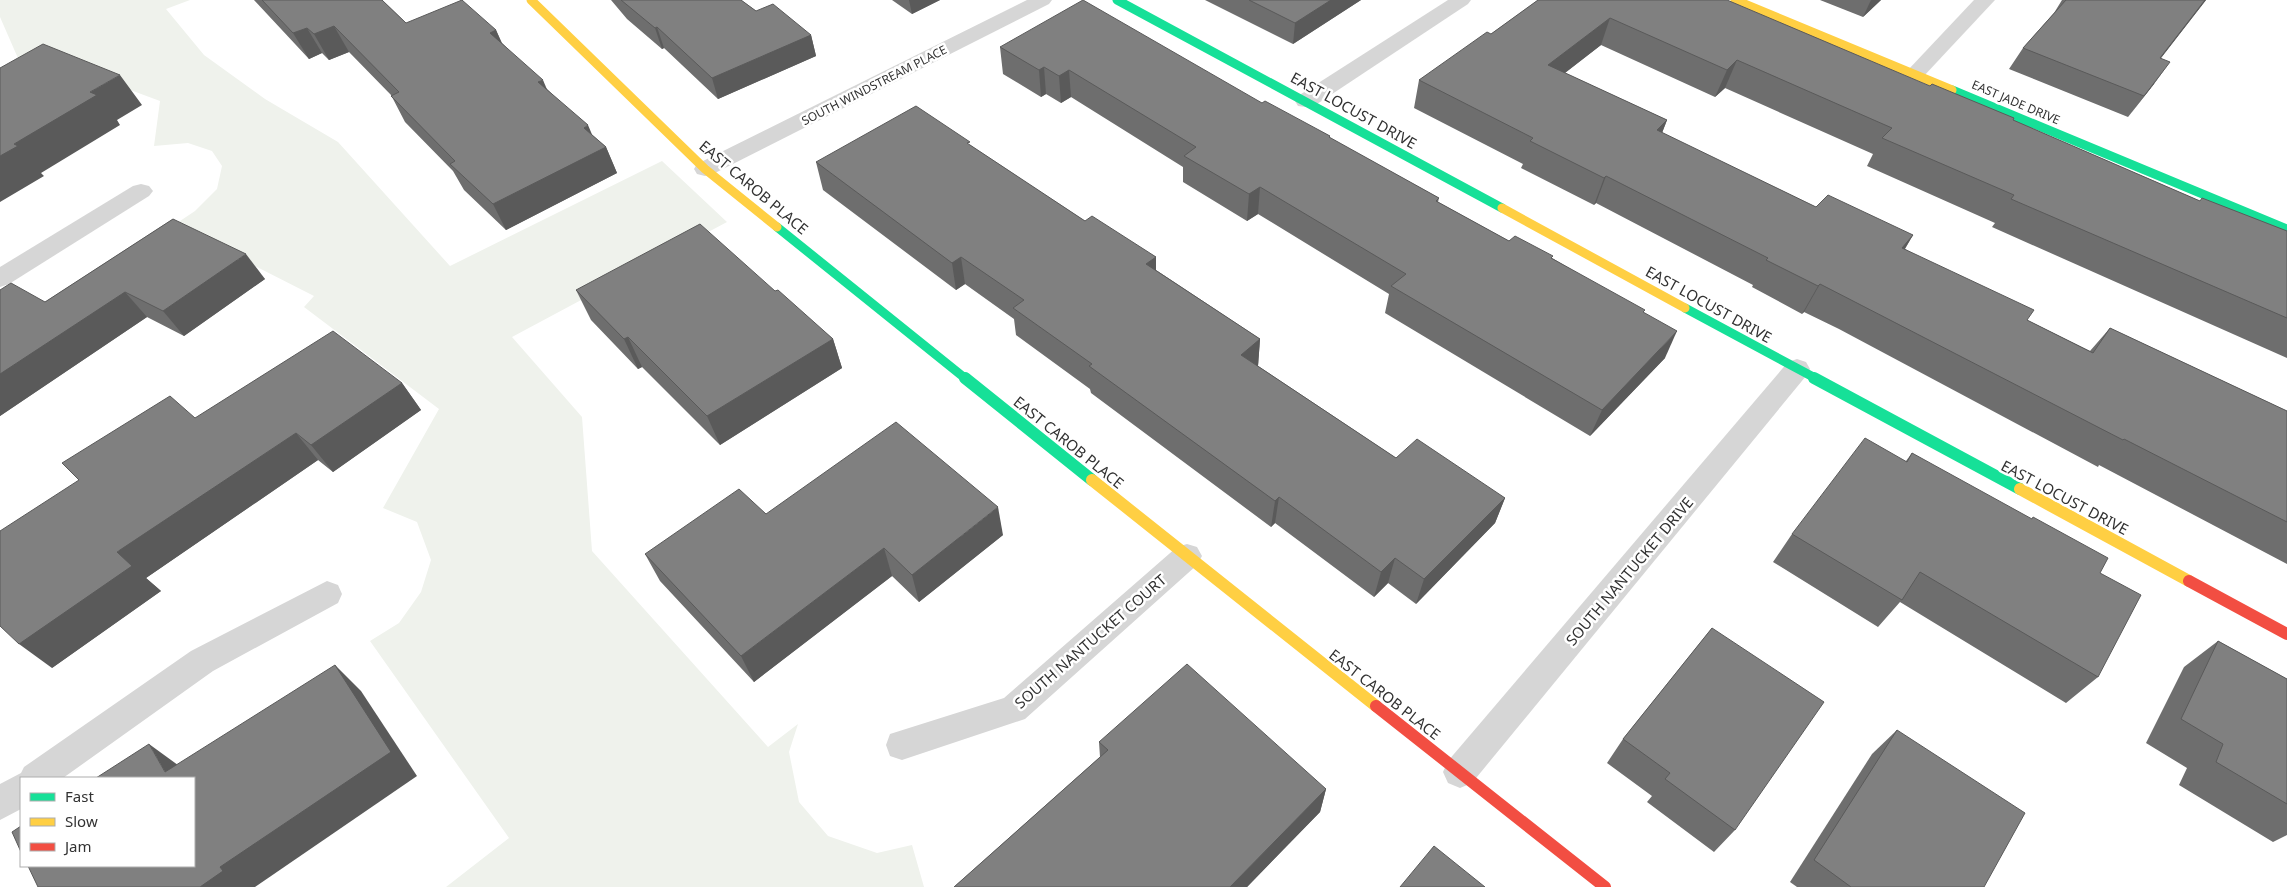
<svg xmlns="http://www.w3.org/2000/svg" width="2287" height="887" viewBox="0 0 2287 887" font-family="'Noto Sans',sans-serif">
	<style>
		.green { fill: #eff2ec }
		.lines { fill: none; stroke-linecap: round; stroke-linejoin: round }
		.street { fill: #d6d6d6; fill-rule: evenodd }
		.fast-far1 { stroke: #16e098; stroke-width: 9 }
		.fast { stroke: #16e098; stroke-width: 12 }
		.slow-far1 { stroke: #ffcf43; stroke-width: 9 }
		.slow { stroke: #ffcf43; stroke-width: 12 }
		.jam { stroke: #f24e42; stroke-width: 12 }
		.wall { fill: #6e6e6e }
		.shaded-wall { fill: #5a5a5a }
		.building { fill: #808080; stroke: #5a5a5a }
		.labels { text-anchor: middle; dominant-baseline: central; stroke-width: 5; stroke-linejoin: round; paint-order: stroke }
		.far-street-label { font-size: 12px; fill: #323232; stroke: #fff }
		.street-label { font-size: 15px; fill: #323232; stroke: #fff }
	</style>
	<rect width="100%" height="100%" fill="#fff"/>
	<!-- green -->
	<path class="green" d="M0,0H190L166,9L204,55L265,99L338,142L450,266L662,161L727,222L512,337L582,417L592,551L768,747L798,724L789,752L799,802L828,836L877,853L912,845L924,887H446L509,838L370,641L399,623L421,592L431,560L417,522L383,508L439,409L304,307L314,296L174,225L195,211L217,189L222,166L212,151L188,143L154,146L160,101L63,65L24,72L0,17Z"/>
	<g class="lines">
		<!-- street -->
		<g class="street">
			<path d="M1027,0H1052L1049,4L713,174L705,176L697,174L694,169L697,164Z"/>
			<path d="M1448,0H1471L1468,4L1314,106L1306,107L1298,106L1295,101L1298,96Z"/>
			<path d="M1974,0H1995L1922,78L1915,80L1908,78L1905,74L1908,70Z"/>
			<path d="M141,184L149,186L153,191L149,196L9,284L0,287V267L133,186Z"/>
			<path d="M1797,359L1806,362L1810,369L1806,376L1472,783L1460,788L1448,783L1443,772L1448,761L1788,362Z"/>
			<path d="M1187,544L1197,547L1202,556L1197,565L1025,719L902,760L890,756L886,745L890,734L1004,698L1177,547Z"/>
			<path d="M327,581L338,585L342,594L338,603L213,671L63,778H21V809L0,820V784L21,773L24,767L191,651Z"/>
		</g>
		<!-- fast-far1 -->
		<g class="fast-far1">
			<path d="M1117,0L1502,208"/>
			<path d="M1952,90L2287,229"/>
			<path d="M777,227L966,379"/>
			<path d="M1685,308L1817,379"/>
		</g>
		<!-- fast -->
		<g class="fast">
			<path d="M965,378L1092,480"/>
			<path d="M1814,378L2020,489"/>
		</g>
		<!-- slow-far1 -->
		<g class="slow-far1">
			<path d="M531,0L705,169L777,227"/>
			<path d="M1735,0L1952,90"/>
			<path d="M1502,208L1685,308"/>
		</g>
		<!-- slow -->
		<g class="slow">
			<path d="M1092,480L1376,706"/>
			<path d="M2020,489L2189,581"/>
		</g>
		<!-- jam -->
		<g class="jam">
			<path d="M2189,581L2287,634"/>
			<path d="M1376,706L1605,887"/>
		</g>
	</g>
	<!-- wall -->
	<g class="wall">
		<path d="M254,0H382L406,23L496,30L502,43L592,135L606,147L617,173L506,230L464,190L453,171L405,122L391,95L349,52L329,60L322,53L309,59Z"/>
		<path d="M611,0H741L756,11L811,35L816,56L718,99L664,48L662,49L627,19Z"/>
		<path d="M892,0H940L912,14Z"/>
		<path d="M1205,0H1361L1293,44Z"/>
		<path d="M1538,0L1930,86L2013,120L2200,201L2287,231V358L1992,227L1995,223L1867,166L1873,154L1725,88L1715,97L1601,45L1565,73L1667,120L1662,133L1816,207L1913,235L1905,249L2027,320L2090,351L2110,328L2287,411V564L2099,465L2098,467L1839,329L1804,312L1802,314L1752,287L1753,285L1596,203L1594,205L1521,168L1523,164L1414,108L1419,80L1491,34Z"/>
		<path d="M1820,0H1881L1863,17Z"/>
		<path d="M2062,0H2206L2160,59L2154,84L2128,117L2009,69L2023,48L2054,13Z"/>
		<path d="M1000,47L1262,103L1330,136V138L1439,198L1438,202L1509,241L1552,258L1644,313L1665,358L1590,436L1385,313L1389,294L1258,214L1247,221L1183,182V167L1071,97L1061,103L1046,94L1041,97L1003,74Z"/>
		<path d="M970,145L1085,221L1156,257V270L1260,339L1258,366L1396,458L1505,498L1495,523L1416,604L1388,583L1374,597L1275,523L1271,527L1091,393L1090,389L1016,335L1014,319L965,284L956,290L823,190L816,162Z"/>
		<path d="M173,219L265,279L184,336L147,317L0,416V290L45,302Z"/>
		<path d="M576,290L775,291L833,339L842,368L720,445L642,367L638,369L591,320Z"/>
		<path d="M402,383L421,410L333,472L318,460L146,578L161,591L52,668L195,418Z"/>
		<path d="M1912,453L2100,573L2098,677L2066,703L1900,602L1878,627L1773,562L1792,534L1906,461Z"/>
		<path d="M1003,535L919,602L892,576L754,682L660,581L645,554Z"/>
		<path d="M1712,628L1735,830L1714,852L1647,802L1652,796L1607,763L1623,739Z"/>
		<path d="M2218,641L2287,679V835L2273,842L2179,785L2187,768L2146,743L2184,667Z"/>
		<path d="M1897,730L1984,887H1797L1790,882L1872,754Z"/>
		<path d="M1099,742L1326,789L1320,812L1247,887H954L1100,757Z"/>
	</g>
	<!-- shaded-wall -->
	<g class="shaded-wall">
		<path d="M909,0H940L912,14Z"/>
		<path d="M1331,0H1361L1293,44L1295,23Z"/>
		<path d="M1871,0H1881L1863,17Z"/>
		<path d="M2205,0H2206L2144,80L2160,58Z"/>
		<path d="M1610,18L1601,45L1540,92L1548,65Z"/>
		<path d="M334,26L349,52L329,60L314,34Z"/>
		<path d="M657,27L664,48L662,49L655,28Z"/>
		<path d="M307,28L322,53L309,59L293,33Z"/>
		<path d="M496,30L507,56L490,33Z"/>
		<path d="M811,35L816,56L718,99L712,78Z"/>
		<path d="M1737,60L1725,88L1715,97L1727,70Z"/>
		<path d="M2170,62L2154,84L2128,117L2144,96Z"/>
		<path d="M1044,67L1046,94L1041,97L1039,70Z"/>
		<path d="M1069,70L1071,97L1061,103L1059,76Z"/>
		<path d="M120,75L142,105L117,120L120,125L41,173L44,176L0,202V156L14,144L90,92Z"/>
		<path d="M543,80L554,106L538,82Z"/>
		<path d="M1667,120L1656,148L1657,130Z"/>
		<path d="M588,125L599,151L606,147L617,173L506,230L493,204L584,128Z"/>
		<path d="M1606,176L1596,203L1594,205L1604,178Z"/>
		<path d="M1260,187L1258,214L1247,221L1249,194Z"/>
		<path d="M1913,235L1896,263L1902,248Z"/>
		<path d="M246,254L265,279L184,336L163,311Z"/>
		<path d="M961,257L965,284L956,290L952,263Z"/>
		<path d="M1156,257V284L1146,264Z"/>
		<path d="M1820,284L1804,312L1802,314L1818,286Z"/>
		<path d="M125,292L147,317L0,416V374Z"/>
		<path d="M1677,331L1665,358L1590,436L1602,410Z"/>
		<path d="M628,337L642,367L638,369L624,339Z"/>
		<path d="M833,339L842,368L720,445L707,416Z"/>
		<path d="M1260,339L1258,366L1241,355Z"/>
		<path d="M402,383L421,410L333,472L311,445Z"/>
		<path d="M296,433L318,460L146,578L161,591L52,668L19,644L117,552Z"/>
		<path d="M1279,497L1275,523L1271,527L1275,501Z"/>
		<path d="M1505,498L1495,523L1416,604L1424,579Z"/>
		<path d="M998,507L1003,535L919,602L912,575Z"/>
		<path d="M884,548L892,576L754,682L741,656Z"/>
		<path d="M1395,558L1388,583L1374,597L1381,572Z"/>
		<path d="M335,665L361,691L417,776L255,887H200Z"/>
		<path d="M149,744L182,768L165,772Z"/>
		<path d="M1326,789L1320,812L1247,887H1230Z"/>
	</g>
	<!-- building -->
	<g class="building">
		<path d="M262,0H382L406,23L462,0L496,30L490,33L543,80L538,82L588,125L584,128L606,147L493,204L450,164L455,161L391,96L399,92L334,26L314,34L307,28L293,33Z"/>
		<path d="M621,0H741L756,11L773,4L811,35L712,78L657,27L655,28Z"/>
		<path d="M1083,0L1262,103L1265,101L1330,136L1329,137L1439,198L1436,201L1509,241L1515,236L1553,256L1551,258L1645,310L1643,312L1677,331L1602,410L1391,286L1406,274L1260,187L1249,194L1184,156L1196,147L1069,70L1059,76L1044,67L1039,70L1000,47Z"/>
		<path d="M1249,0H1331L1295,23Z"/>
		<path d="M1538,0H1727L1930,86L1932,84L2014,118L2013,120L2200,201L2202,198L2287,231V318L2011,199L2014,195L1882,138L1892,128L1737,60L1727,70L1610,18L1548,65L1667,120L1657,130L1816,207L1828,195L1913,235L1902,248L2034,310L2027,320L2093,353L2110,328L2287,411V522L2124,439L2123,440L1855,302L1820,284L1818,286L1766,260L1768,258L1606,176L1604,178L1530,141L1533,138L1419,80L1487,32L1491,34Z"/>
		<path d="M2066,0H2205L2160,58L2170,62L2144,96L2023,48Z"/>
		<path d="M43,44L120,75L90,92L97,95L14,144L18,146L0,156V68Z"/>
		<path d="M916,106L970,142L967,143L1085,221L1092,216L1156,257L1146,264L1260,339L1241,355L1396,458L1417,439L1505,498L1424,579L1395,558L1381,572L1279,497L1275,501L1089,366L1092,364L1013,308L1024,300L961,257L952,263L816,162Z"/>
		<path d="M173,219L246,254L163,311L125,292L0,374V290L11,283L45,302Z"/>
		<path d="M700,224L775,291L778,290L833,339L707,416L628,337L624,339L576,290Z"/>
		<path d="M333,331L402,383L311,445L296,433L117,552L132,566L19,644L0,626V531L79,480L62,463L170,396L195,418Z"/>
		<path d="M896,422L998,507L912,575L884,548L741,656L645,554L739,489L766,514Z"/>
		<path d="M1865,438L1907,462L1912,453L2032,519L2033,517L2108,558L2100,573L2141,595L2098,677L1920,572L1902,600L1792,534Z"/>
		<path d="M1712,628L1824,702L1735,830L1665,779L1670,773L1623,739Z"/>
		<path d="M2218,641L2287,679V804L2216,762L2223,744L2181,719Z"/>
		<path d="M1187,664L1326,789L1230,887H954L1108,750L1099,742Z"/>
		<path d="M335,665L391,752L220,867L223,871L200,887H38L28,866H194V778H96L149,744L165,772Z"/>
		<path d="M1897,730L2025,813L1984,887H1851L1814,860Z"/>
		<path d="M21,826V852L12,832Z"/>
		<path d="M1434,846L1485,887H1400Z"/>
	</g>
	<g class="labels">
		<!-- far-street labels -->
		<g class="far-street-label">
			<text transform="translate(874 85) rotate(-27)">SOUTH WINDSTREAM PLACE</text>
			<text transform="translate(2016 102) rotate(23)">EAST JADE DRIVE</text>
		</g>
		<!-- street labels -->
		<g class="street-label">
			<text transform="translate(1354 110) rotate(29)">EAST LOCUST DRIVE</text>
			<text transform="translate(754 187) rotate(40)">EAST CAROB PLACE</text>
			<text transform="translate(1709 304) rotate(29)">EAST LOCUST DRIVE</text>
			<text transform="translate(1069 442) rotate(39)">EAST CAROB PLACE</text>
			<text transform="translate(2065 497) rotate(28)">EAST LOCUST DRIVE</text>
			<text transform="translate(1629 571) rotate(-50)">SOUTH NANTUCKET DRIVE</text>
			<text transform="translate(1090 641) rotate(-41)">SOUTH NANTUCKET COURT</text>
			<text transform="translate(1385 694) rotate(38)">EAST CAROB PLACE</text>
		</g>
	</g>
	<!-- legend -->
	<rect x="20" y="777" width="175" height="90" fill="#ffffff" stroke="#adadad"/>
	<rect x="30" y="793" width="25" height="8" fill="#16e098" stroke="#adadad"/>
	<text x="65" y="802" font-size="15" fill="#323232">Fast</text>
	<rect x="30" y="818" width="25" height="8" fill="#ffcf43" stroke="#adadad"/>
	<text x="65" y="827" font-size="15" fill="#323232">Slow</text>
	<rect x="30" y="843" width="25" height="8" fill="#f24e42" stroke="#adadad"/>
	<text x="65" y="852" font-size="15" fill="#323232">Jam</text>
</svg>
